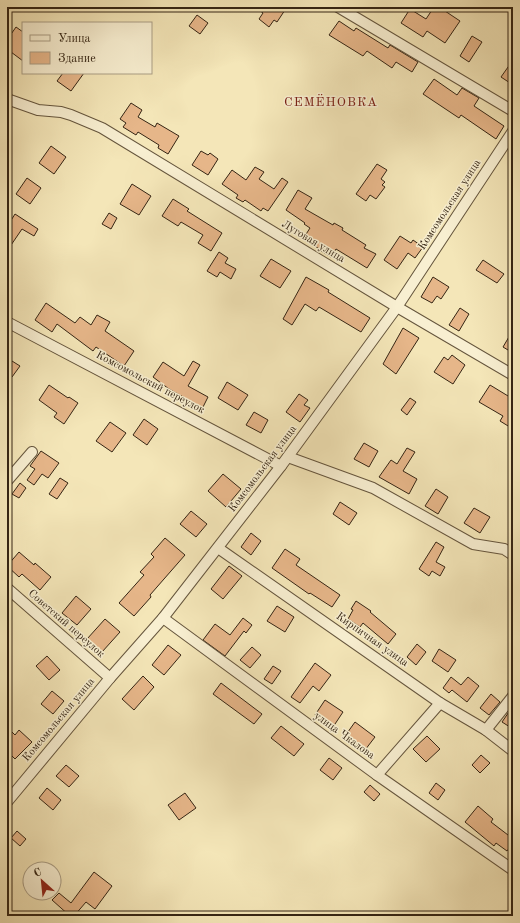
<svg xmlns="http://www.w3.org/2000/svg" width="520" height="923" viewBox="0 0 520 923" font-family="'Old Standard TT',serif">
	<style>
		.building { fill: #e6b689; stroke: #352514 }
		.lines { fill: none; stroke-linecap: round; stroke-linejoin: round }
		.street-casing { stroke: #65553d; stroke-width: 12 }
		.street { stroke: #f8efd1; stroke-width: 10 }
		.labels { text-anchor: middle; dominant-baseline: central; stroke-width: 3; stroke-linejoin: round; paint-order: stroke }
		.street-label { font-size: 11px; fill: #352514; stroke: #f8efd1 }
		.quarter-label { font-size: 13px; letter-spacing: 1px; fill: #7a1f14; stroke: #f8efd1 }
	</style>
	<rect width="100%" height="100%" fill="#f4e6b8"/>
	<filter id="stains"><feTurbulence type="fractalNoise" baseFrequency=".005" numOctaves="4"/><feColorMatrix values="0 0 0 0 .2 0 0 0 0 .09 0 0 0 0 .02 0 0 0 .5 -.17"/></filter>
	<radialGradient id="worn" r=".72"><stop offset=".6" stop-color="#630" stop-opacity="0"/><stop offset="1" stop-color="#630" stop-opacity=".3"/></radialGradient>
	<!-- building -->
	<g class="building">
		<path d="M255,7H287L277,22L274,20L269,27L259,19L263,13Z"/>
		<path d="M434,7H439L460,21L445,43L427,31L423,37L401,23L410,9L426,19Z"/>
		<path d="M197,15L208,23L200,34L189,26Z"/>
		<path d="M339,21L354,31L356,28L388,48L390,45L418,62L412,72L396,62L392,68L367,51L363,56L329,35Z"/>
		<path d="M16,27L23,32V61L7,49V40Z"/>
		<path d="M472,36L482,42L469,62L460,56Z"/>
		<path d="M513,60V85L501,77Z"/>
		<path d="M63,73H84L71,91L57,81Z"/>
		<path d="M434,79L457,95L462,88L479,98L474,106L504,126L496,139L461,115L459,118L423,94Z"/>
		<path d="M131,103L142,110L138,117L155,127L157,123L179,136L168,154L158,148L159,145L138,132L136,135L123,127L126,123L120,119Z"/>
		<path d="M51,146L66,157L54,174L39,163Z"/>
		<path d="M201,151L208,155L210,153L218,159L208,175L192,165Z"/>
		<path d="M377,164L387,170L381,179L385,182L382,185L385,187L376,199L370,195L366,201L356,194Z"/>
		<path d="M255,167L264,172L259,179L274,189L282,178L288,182L268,211L263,208L261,211L245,200L243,202L236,198L238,195L222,184L232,170L246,180Z"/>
		<path d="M27,178L41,188L30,204L16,194Z"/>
		<path d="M132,184L151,196L139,215L120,204Z"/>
		<path d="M298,190L312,198L305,209L333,225L334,223L343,228L342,230L366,245L364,248L376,254L367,268L336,249L331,257L318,249V248L303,239L310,228L304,224L305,223L286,210Z"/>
		<path d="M173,199L189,209L187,211L222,233L211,251L198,243L203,235L181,222L178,226L162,216Z"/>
		<path d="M109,213L117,218L111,229L102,224Z"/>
		<path d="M15,214L38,229L34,236L22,229L7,251V220L10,222Z"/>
		<path d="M400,236L411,243L413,240L423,247L415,258L408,253L397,269L384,260Z"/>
		<path d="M219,252L228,258L225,263L236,269L231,279L220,272L217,277L207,271Z"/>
		<path d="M271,259L291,271L280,288L260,276Z"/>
		<path d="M483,260L504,274L497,283L476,270Z"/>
		<path d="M306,277L329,290L328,292L370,318L361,332L319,307L316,311L305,304L292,325L283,319Z"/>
		<path d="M433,277L449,287L441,299L437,296L432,303L421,297Z"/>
		<path d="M46,303L75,323L80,317L91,325L97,315L110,322L105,331L134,351L124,366L96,347L93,351L57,324L52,332L35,320Z"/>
		<path d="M460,308L469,314L459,331L449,325Z"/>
		<path d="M403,328L419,338L396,374L383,364Z"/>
		<path d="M513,330V353L503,347Z"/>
		<path d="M452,355L465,365L453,384L434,372L444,357L448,360Z"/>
		<path d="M12,361L20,366L12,377L7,374V368Z"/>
		<path d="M193,361L200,365L188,386L208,397L202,409L184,399L185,398L169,389L153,377L163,362L184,376Z"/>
		<path d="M227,382L248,395L238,410L218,398Z"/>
		<path d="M49,385L68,398L69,397L78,403L64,424L54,417L57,413L39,400Z"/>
		<path d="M490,385L513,399V429L500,421L503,416L479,402Z"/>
		<path d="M299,394L308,400L304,405L310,408L300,422L286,412Z"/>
		<path d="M410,398L416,402L407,415L401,410Z"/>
		<path d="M254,412L268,420L261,433L246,425Z"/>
		<path d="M144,419L158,429L147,445L133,435Z"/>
		<path d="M110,422L126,433L112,452L96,441Z"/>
		<path d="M364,443L378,451L369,467L354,459Z"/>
		<path d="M407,448L415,452L403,471L417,479L409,494L379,477L391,460L397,464Z"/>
		<path d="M41,451L59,463L48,478L42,474L34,485L27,480L35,469L30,466Z"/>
		<path d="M223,474L241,489L226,507L208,491Z"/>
		<path d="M60,478L68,483L57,499L49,494Z"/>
		<path d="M20,483L26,488L19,498L12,494Z"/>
		<path d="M436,489L448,497L438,514L425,506Z"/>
		<path d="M340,502L357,513L349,525L333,514Z"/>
		<path d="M474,508L490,517L480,533L464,523Z"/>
		<path d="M191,511L207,524L196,537L180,524Z"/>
		<path d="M251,533L261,541L251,555L241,547Z"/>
		<path d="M165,538L185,555L150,595L151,597L134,616L119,603L144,575L140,572L154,557L151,554Z"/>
		<path d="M436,542L444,547L436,562L445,567L440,576L432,571L429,576L419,569Z"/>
		<path d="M285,549L300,559L296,565L340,595L332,607L310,593L309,594L272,568Z"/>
		<path d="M19,552L34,565L35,563L51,577L40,590L22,574L19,577L7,566Z"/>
		<path d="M229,566L242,576L223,599L211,589Z"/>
		<path d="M76,596L91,609L77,625L62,613Z"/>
		<path d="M356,601L371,611L370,612L396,634L388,644L363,623L360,627L348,619L353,610L351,609Z"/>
		<path d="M277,606L294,617L285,632L267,621Z"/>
		<path d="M243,618L252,625L246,633L244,631L225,656L203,640L215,624L230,635Z"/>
		<path d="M105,619L120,632L102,652L87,639Z"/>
		<path d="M417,644L426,652L416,665L407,657Z"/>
		<path d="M168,645L181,655L164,675L152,665Z"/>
		<path d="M252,647L261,655L250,668L240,660Z"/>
		<path d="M439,649L456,660L448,672L432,661Z"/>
		<path d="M47,656L60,670L49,680L36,666Z"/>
		<path d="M315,663L331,675L319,691L313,686L300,703L291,697Z"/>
		<path d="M273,666L281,671L272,684L264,679Z"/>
		<path d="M143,676L154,687L134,710L122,699Z"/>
		<path d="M451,677L461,685L468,677L479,686L467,702L452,690L449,693L443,688Z"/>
		<path d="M221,683L262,714L254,724L213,694Z"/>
		<path d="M52,691L64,701L53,714L41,704Z"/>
		<path d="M491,694L500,702L489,715L480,708Z"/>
		<path d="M325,700L343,712L333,727L315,715Z"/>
		<path d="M513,706V729L502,722Z"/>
		<path d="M355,722L375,737L365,750L345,736Z"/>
		<path d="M281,726L304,744L294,756L271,738Z"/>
		<path d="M7,727L15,735L19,730L32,742L15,759L7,751Z"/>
		<path d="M427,736L440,749L426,762L413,749Z"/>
		<path d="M481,755L490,763L480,773L472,765Z"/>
		<path d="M329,758L342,768L333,780L320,770Z"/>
		<path d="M66,765L79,776L69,787L56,776Z"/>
		<path d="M436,783L445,790L438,800L429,793Z"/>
		<path d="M370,785L380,794L374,801L364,792Z"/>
		<path d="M47,788L61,800L53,810L39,798Z"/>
		<path d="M185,793L196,808L179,820L168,805Z"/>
		<path d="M478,806L493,819L491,822L508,835L513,829V843L507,851L496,843L494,846L465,822Z"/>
		<path d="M17,831L26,839L20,846L11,838Z"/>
		<path d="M94,872L112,886L95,909L86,902L74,916H70L52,900L59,893L71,903Z"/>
	</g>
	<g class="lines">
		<defs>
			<g id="street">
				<path d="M338,7L513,111"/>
				<path d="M7,99L38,110L61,112L71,115L102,128L397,307L513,375"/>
				<path d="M7,322L281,466"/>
				<path d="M288,457L373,488L473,544L504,549L513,555"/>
				<path d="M7,481L32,452"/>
				<path d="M218,548L440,703L486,730L513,751"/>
				<path d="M7,588L110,678"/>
				<path d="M163,618L377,775L513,870"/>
				<path d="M486,730L513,696"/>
				<path d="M377,775L440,703"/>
				<path d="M7,802L110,678L163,618L281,466L397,307L513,131"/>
			</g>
		</defs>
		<!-- street casing -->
		<use href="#street" class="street-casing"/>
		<!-- street -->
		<use href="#street" class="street"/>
	</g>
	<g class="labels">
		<!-- street labels -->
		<g class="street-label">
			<text transform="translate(450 205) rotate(-57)">Комсомольская улица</text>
			<text transform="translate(313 242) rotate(31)">Луговая улица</text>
			<text transform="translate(150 383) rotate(28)">Комсомольский переулок</text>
			<text transform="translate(263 469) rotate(-53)">Комсомольская улица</text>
			<text transform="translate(66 624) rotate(41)">Советский переулок</text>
			<text transform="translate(372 640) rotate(35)">Кирпичная улица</text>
			<text transform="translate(59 720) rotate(-50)">Комсомольская улица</text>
			<text transform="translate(344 736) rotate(36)">улица Чкалова</text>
		</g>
		<!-- quarter labels -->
		<g class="quarter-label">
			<text x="331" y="102">СЕМЁНОВКА</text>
		</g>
	</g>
	<!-- margin -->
	<rect width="520" height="923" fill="none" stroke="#f4e6b8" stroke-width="24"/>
	<rect x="8" y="8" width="504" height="907" fill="none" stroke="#352514" stroke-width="2"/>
	<rect x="12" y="12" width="496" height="899" fill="none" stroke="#352514"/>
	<!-- legend -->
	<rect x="22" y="22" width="130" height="52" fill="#f8efd1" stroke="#aa9e85"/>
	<rect x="30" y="35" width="20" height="6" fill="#f8efd1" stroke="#aa9e85"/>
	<text x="58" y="42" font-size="12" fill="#352514">Улица</text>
	<rect x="30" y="52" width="20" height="12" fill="#e6b689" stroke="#aa9e85"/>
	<text x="58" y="62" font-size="12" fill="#352514">Здание</text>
	<!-- north arrow -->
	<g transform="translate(42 881) rotate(333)"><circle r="19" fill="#f8efd1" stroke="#aa9e85"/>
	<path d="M0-3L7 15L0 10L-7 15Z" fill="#8f2418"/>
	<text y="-6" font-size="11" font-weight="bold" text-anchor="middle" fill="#352514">С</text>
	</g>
	<rect width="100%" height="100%" filter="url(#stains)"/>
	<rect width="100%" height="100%" fill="url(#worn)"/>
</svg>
